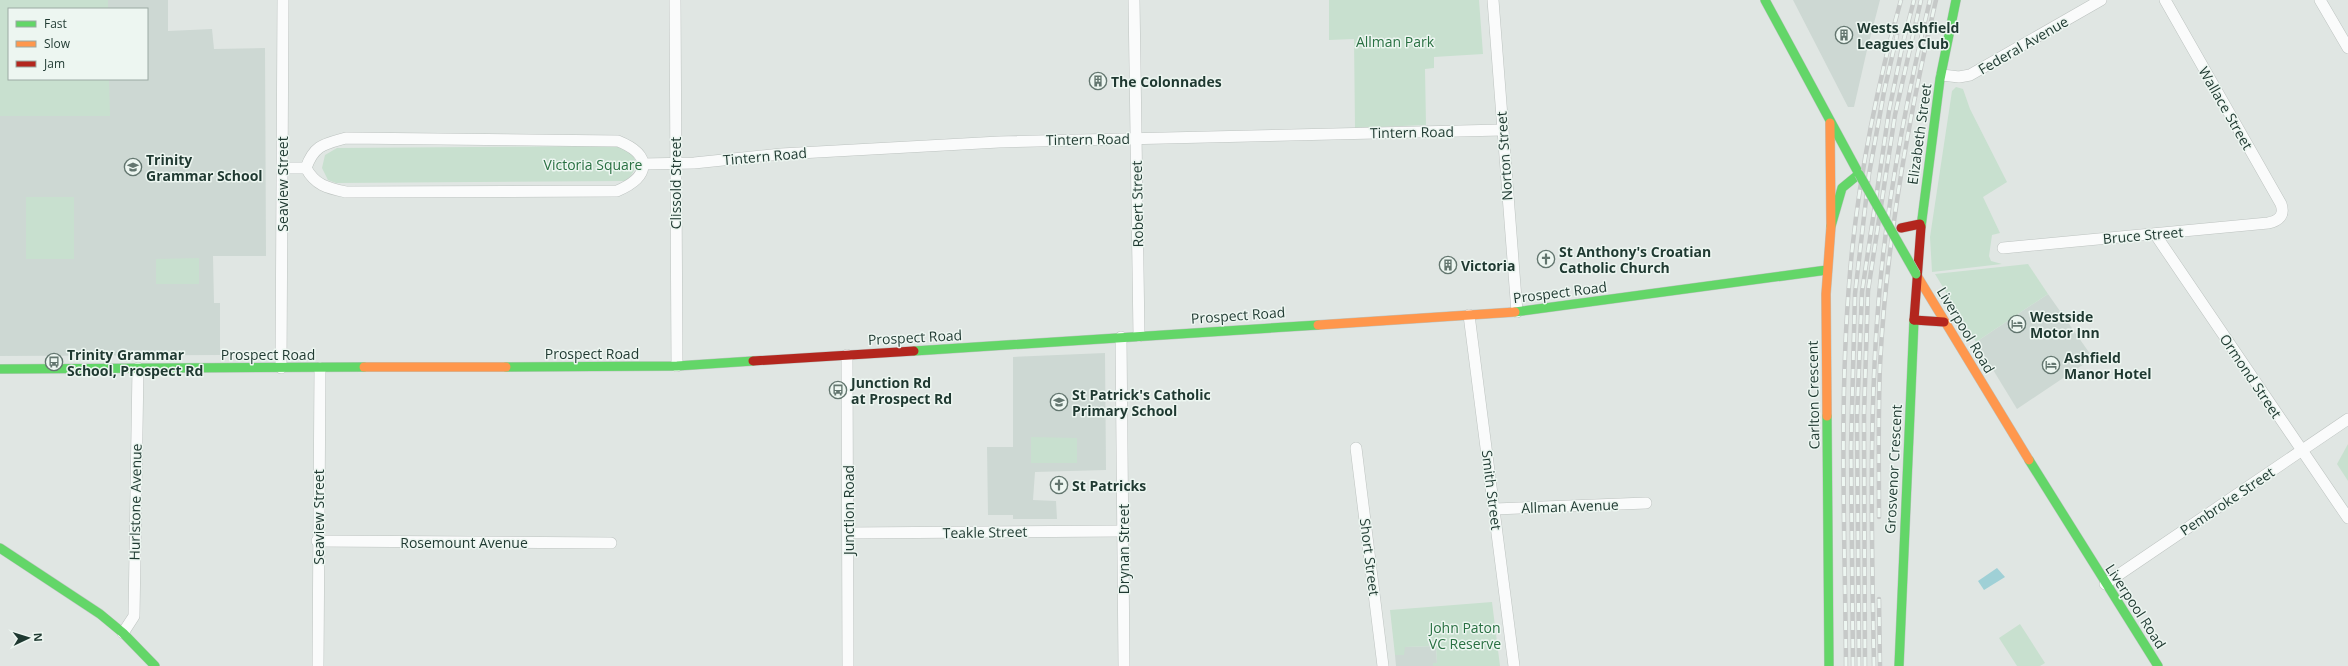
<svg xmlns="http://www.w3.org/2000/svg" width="2348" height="666" viewBox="0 0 2348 666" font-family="'Open Sans',sans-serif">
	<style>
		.built { fill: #cdd8d3; fill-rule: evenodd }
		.green { fill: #c8e0cf }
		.water { fill: #9fd0d6 }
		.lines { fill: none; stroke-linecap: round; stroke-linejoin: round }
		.street-casing { stroke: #bdc3c0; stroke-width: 12 }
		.fast-casing { stroke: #bcc4c0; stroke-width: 10 }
		.slow-casing { stroke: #bcc4c0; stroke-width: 10 }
		.jam-casing { stroke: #bcc4c0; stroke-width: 10 }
		.street { stroke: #fafbfb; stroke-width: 11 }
		.fast { stroke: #63d668; stroke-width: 9 }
		.slow { stroke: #ff974d; stroke-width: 9 }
		.jam { stroke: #b3261e; stroke-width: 9 }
		.rail-casing { stroke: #c6c9c8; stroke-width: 4.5 }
		.rail { stroke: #edf6f1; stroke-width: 3; stroke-dasharray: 9; stroke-linecap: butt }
		.fast-bridge-casing { stroke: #bac3c0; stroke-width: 10; stroke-linecap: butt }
		.fast-bridge { stroke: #63d668; stroke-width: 9 }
		.labels { text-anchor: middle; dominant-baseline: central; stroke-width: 3; stroke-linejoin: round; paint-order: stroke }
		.poi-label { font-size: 14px; font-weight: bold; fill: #1f3931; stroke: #edf6f1; text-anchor: start }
		.park-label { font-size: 14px; fill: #297042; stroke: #edf6f1 }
		.street-label { font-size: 14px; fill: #1f3931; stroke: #edf6f1 }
	</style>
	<rect width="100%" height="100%" fill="#e0e6e3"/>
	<!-- built -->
	<g class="built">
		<path d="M0,0H168V31L212,29L214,49L265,48L266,256H213L214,303H220V355L0,356ZM9,9H147V79H9Z"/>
		<path d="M1793,0H1880L1867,50L1854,107H1848Z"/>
		<path d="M2048,294L2093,358L2017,409L1976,342Z"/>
		<path d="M1105,353L1106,470L1035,472L1033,500L1056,501L1057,519H1013V515H988L987,447H1013V357Z"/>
		<path d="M1436,646L1437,663H1433V666H1396L1395,655H1404V647Z"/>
	</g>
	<!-- green -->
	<g class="green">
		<path d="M0,0H108V9H9V79H109L110,116H0Z"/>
		<path d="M1329,0H1479L1483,54L1434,57V68L1425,69L1426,125L1355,128L1354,39L1329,40Z"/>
		<path d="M1956,87L1963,89L1970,109L2007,182L1983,197L2000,233L1992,235L1989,256L1991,261L2002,264L1932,272L1930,237L1952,91Z"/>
		<path d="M614,146C617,147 623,147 626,149C641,157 636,174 625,181L336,183L328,180L322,168L325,155L337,148Z"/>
		<rect x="26" y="197" width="48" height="62"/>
		<path d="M199,258V284H156V259Z"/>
		<path d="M2028,264L2048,294L1976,342L1935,274Z"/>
		<path d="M1031,437L1077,438V463H1031Z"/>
		<path d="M2348,444V481L2337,464Z"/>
		<path d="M1492,602L1500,666H1433V663H1437L1436,646L1405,647L1404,655H1395L1390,610Z"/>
		<path d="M2020,624L2045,663L2040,666H2017L1999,638Z"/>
	</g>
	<!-- water -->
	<path class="water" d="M1997,568L2005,577L1984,590L1978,581Z"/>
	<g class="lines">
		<defs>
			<g id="street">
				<path d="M675,0L677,366"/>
				<path d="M1134,0L1139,336"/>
				<path d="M1493,0L1517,312"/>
				<path d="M2320,0L2348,48"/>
				<path d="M1942,75L1959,77L1970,75L2101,0"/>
				<path d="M346,138L618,141C653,155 650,177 617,191L346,192C327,188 315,185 306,168C314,145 324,144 346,138Z"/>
				<path d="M643,164L694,163L781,154L999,142L1502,130"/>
				<path d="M282,168H306"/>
				<path d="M2155,234L2348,518"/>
				<path d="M2003,248L2268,223C2279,221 2285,215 2281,204L2165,0"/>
				<path d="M1469,315L1514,666"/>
				<path d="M1121,337L1124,666"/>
				<path d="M847,355L848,666"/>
				<path d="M281,368L283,0"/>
				<path d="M1356,448L1383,666"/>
				<path d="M1495,509L1646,503"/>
				<path d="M848,533L1123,531"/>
				<path d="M317,541L611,543"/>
				<path d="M2105,584L2348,419"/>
				<path d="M123,633L134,616L138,368"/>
				<path d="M318,666L320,368"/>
			</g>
			<g id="fast">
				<path d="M1765,0L1859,174L1842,188L1831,226"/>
				<path d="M1921,227L1940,79L1956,0"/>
				<path d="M1515,312L1827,270"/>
				<path d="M914,351L1318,325"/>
				<path d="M506,367L677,366L753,361"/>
				<path d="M0,369L364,367"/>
				<path d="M1827,416L1829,666"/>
				<path d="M2029,460L2158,666"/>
				<path d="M0,548L100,614L123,633L155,666"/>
				<path d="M1899,666L1914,320"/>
			</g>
			<g id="slow">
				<path d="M1916,274L2029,460"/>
				<path d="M1318,325L1515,312"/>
				<path d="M364,367H506"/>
				<path d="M1827,416L1826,294L1831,226L1830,123"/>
			</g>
			<g id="jam">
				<path d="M1901,228L1920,224"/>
				<path d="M1914,320L1921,227"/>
				<path d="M1914,320L1944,322"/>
				<path d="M753,361L914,351"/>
			</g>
		</defs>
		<!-- street casing -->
		<use href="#street" class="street-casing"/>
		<!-- fast casing -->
		<use href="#fast" class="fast-casing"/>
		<!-- slow casing -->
		<use href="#slow" class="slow-casing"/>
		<!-- jam casing -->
		<use href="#jam" class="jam-casing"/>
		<!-- street -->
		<use href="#street" class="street"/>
		<!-- fast -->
		<use href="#fast" class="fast"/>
		<!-- slow -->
		<use href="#slow" class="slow"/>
		<!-- jam -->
		<use href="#jam" class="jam"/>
		<defs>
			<g id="rail">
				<path d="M1879,517C1879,467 1878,417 1880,366C1886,243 1908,120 1936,0"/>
				<path d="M1879,599L1880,666"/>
				<path d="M1846,666C1845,528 1838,389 1852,251C1861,167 1878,82 1901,0"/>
				<path d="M1853,666L1851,447L1855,294L1869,174L1884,92L1897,35"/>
				<path d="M1859,666L1857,417L1862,292L1889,111L1903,43L1914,0"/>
				<path d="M1865,666L1864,415L1868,291L1895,115L1921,0"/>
				<path d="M1874,666C1872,552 1869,436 1877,322C1884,216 1905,104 1930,0"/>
			</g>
		</defs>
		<!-- rail casing -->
		<use href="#rail" class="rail-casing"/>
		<!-- rail -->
		<use href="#rail" class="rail"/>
		<defs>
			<path id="fast-bridge" d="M1859,174L1916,274"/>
		</defs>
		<!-- fast-bridge casing -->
		<use href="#fast-bridge" class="fast-bridge-casing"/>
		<!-- fast-bridge -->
		<use href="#fast-bridge" class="fast-bridge"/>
	</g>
	<!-- icons -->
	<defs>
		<symbol id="building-ring" viewBox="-11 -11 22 22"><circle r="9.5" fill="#edf6f1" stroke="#63766f" stroke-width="1.5"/><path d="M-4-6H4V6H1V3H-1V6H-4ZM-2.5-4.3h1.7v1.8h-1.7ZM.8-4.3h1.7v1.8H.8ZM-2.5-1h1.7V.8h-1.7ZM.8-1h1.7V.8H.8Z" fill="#63766f"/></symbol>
		<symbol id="school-ring" viewBox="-11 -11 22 22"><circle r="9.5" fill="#edf6f1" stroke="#63766f" stroke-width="1.5"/><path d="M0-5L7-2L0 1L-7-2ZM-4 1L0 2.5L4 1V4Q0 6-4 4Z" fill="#63766f"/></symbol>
		<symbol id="church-ring" viewBox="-11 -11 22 22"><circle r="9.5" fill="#edf6f1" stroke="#63766f" stroke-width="1.5"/><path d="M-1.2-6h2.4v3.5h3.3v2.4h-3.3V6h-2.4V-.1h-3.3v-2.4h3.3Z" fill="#63766f"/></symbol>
		<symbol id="hotel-ring" viewBox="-11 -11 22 22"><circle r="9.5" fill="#edf6f1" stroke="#63766f" stroke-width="1.5"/><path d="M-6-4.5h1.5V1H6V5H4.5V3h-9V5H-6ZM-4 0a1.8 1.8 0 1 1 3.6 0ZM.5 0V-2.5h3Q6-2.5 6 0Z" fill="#63766f"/></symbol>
		<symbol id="bus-ring" viewBox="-11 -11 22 22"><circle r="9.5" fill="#edf6f1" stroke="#63766f" stroke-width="1.5"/><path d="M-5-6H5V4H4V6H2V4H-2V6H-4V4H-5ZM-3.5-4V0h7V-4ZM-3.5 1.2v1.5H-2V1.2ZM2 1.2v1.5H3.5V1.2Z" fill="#63766f"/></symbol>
	</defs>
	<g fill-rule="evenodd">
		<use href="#building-ring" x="1834" y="25" width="20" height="20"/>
		<use href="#building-ring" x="1088" y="71" width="20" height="20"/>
		<use href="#school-ring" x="123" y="157" width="20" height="20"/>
		<use href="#church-ring" x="1536" y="249" width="20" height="20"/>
		<use href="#building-ring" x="1438" y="255" width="20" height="20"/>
		<use href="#hotel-ring" x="2007" y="314" width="20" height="20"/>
		<use href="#bus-ring" x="44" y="352" width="20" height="20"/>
		<use href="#hotel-ring" x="2041" y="355" width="20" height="20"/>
		<use href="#bus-ring" x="828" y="380" width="20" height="20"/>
		<use href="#school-ring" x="1049" y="392" width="20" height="20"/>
		<use href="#church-ring" x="1049" y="475" width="20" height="20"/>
	</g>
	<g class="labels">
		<!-- poi labels -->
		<g class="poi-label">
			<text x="1857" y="27">Wests Ashfield<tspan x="1857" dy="16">Leagues Club</tspan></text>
			<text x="1111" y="81">The Colonnades</text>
			<text x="146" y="159">Trinity<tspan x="146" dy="16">Grammar School</tspan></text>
			<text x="1559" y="251">St Anthony's Croatian<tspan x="1559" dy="16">Catholic Church</tspan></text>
			<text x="1461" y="265">Victoria</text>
			<text x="2030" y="316">Westside<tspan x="2030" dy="16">Motor Inn</tspan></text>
			<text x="67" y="354">Trinity Grammar<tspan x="67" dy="16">School, Prospect Rd</tspan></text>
			<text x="2064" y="357">Ashfield<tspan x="2064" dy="16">Manor Hotel</tspan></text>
			<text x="851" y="382">Junction Rd<tspan x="851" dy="16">at Prospect Rd</tspan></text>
			<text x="1072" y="394">St Patrick's Catholic<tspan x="1072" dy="16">Primary School</tspan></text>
			<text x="1072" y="485">St Patricks</text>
		</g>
		<!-- park labels -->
		<g class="park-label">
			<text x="1395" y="41">Allman Park</text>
			<text x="593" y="164">Victoria Square</text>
			<text x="1465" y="627">John Paton<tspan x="1465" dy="16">VC Reserve</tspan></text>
		</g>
		<!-- street labels -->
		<g class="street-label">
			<text transform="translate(2023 45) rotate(-30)">Federal Avenue</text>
			<text transform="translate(2226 108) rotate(60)">Wallace Street</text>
			<text transform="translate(1412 132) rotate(-1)">Tintern Road</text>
			<text transform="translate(1919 134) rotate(-82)">Elizabeth Street</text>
			<text transform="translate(1088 139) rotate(-1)">Tintern Road</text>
			<text transform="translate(765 156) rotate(-5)">Tintern Road</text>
			<text transform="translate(1504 156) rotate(-94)">Norton Street</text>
			<text transform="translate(675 183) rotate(-90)">Clissold Street</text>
			<text transform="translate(282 184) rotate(-90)">Seaview Street</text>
			<text transform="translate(1137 204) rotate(-91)">Robert Street</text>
			<text transform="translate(2143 235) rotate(-5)">Bruce Street</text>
			<text transform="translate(1560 292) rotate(-7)">Prospect Road</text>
			<text transform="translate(1238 315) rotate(-4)">Prospect Road</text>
			<text transform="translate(1966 330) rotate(59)">Liverpool Road</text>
			<text transform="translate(915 337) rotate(-3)">Prospect Road</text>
			<text x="592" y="353">Prospect Road</text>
			<text x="268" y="354">Prospect Road</text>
			<text transform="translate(2251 376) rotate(56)">Ormond Street</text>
			<text transform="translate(1813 395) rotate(-91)">Carlton Crescent</text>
			<text transform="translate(1893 469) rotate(-87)">Grosvenor Crescent</text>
			<text transform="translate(1492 490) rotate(83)">Smith Street</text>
			<text transform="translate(2227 501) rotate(-34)">Pembroke Street</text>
			<text transform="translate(135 502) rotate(-89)">Hurlstone Avenue</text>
			<text transform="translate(1570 506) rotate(-2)">Allman Avenue</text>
			<text transform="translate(848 510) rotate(-90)">Junction Road</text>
			<text transform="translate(318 517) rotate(-90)">Seaview Street</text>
			<text transform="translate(985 532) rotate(-1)">Teakle Street</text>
			<text x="464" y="542">Rosemount Avenue</text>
			<text transform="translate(1123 549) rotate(-90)">Drynan Street</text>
			<text transform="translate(1370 557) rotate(83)">Short Street</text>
			<text transform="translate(2136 606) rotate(57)">Liverpool Road</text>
		</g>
	</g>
	<!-- legend -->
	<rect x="8" y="8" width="140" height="72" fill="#edf6f1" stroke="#9baaa4"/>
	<rect x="16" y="21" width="20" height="6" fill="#63d668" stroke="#9baaa4"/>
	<text x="44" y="28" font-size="12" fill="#1f3931">Fast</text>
	<rect x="16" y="41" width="20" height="6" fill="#ff974d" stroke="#9baaa4"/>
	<text x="44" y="48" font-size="12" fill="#1f3931">Slow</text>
	<rect x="16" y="61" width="20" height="6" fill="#b3261e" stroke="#9baaa4"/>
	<text x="44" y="68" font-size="12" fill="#1f3931">Jam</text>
	<!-- north arrow -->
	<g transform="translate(28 638) rotate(86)" stroke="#edf6f1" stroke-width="3" paint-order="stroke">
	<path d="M0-3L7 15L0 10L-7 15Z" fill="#1f3931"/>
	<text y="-6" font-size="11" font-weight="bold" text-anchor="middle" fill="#1f3931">N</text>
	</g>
</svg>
